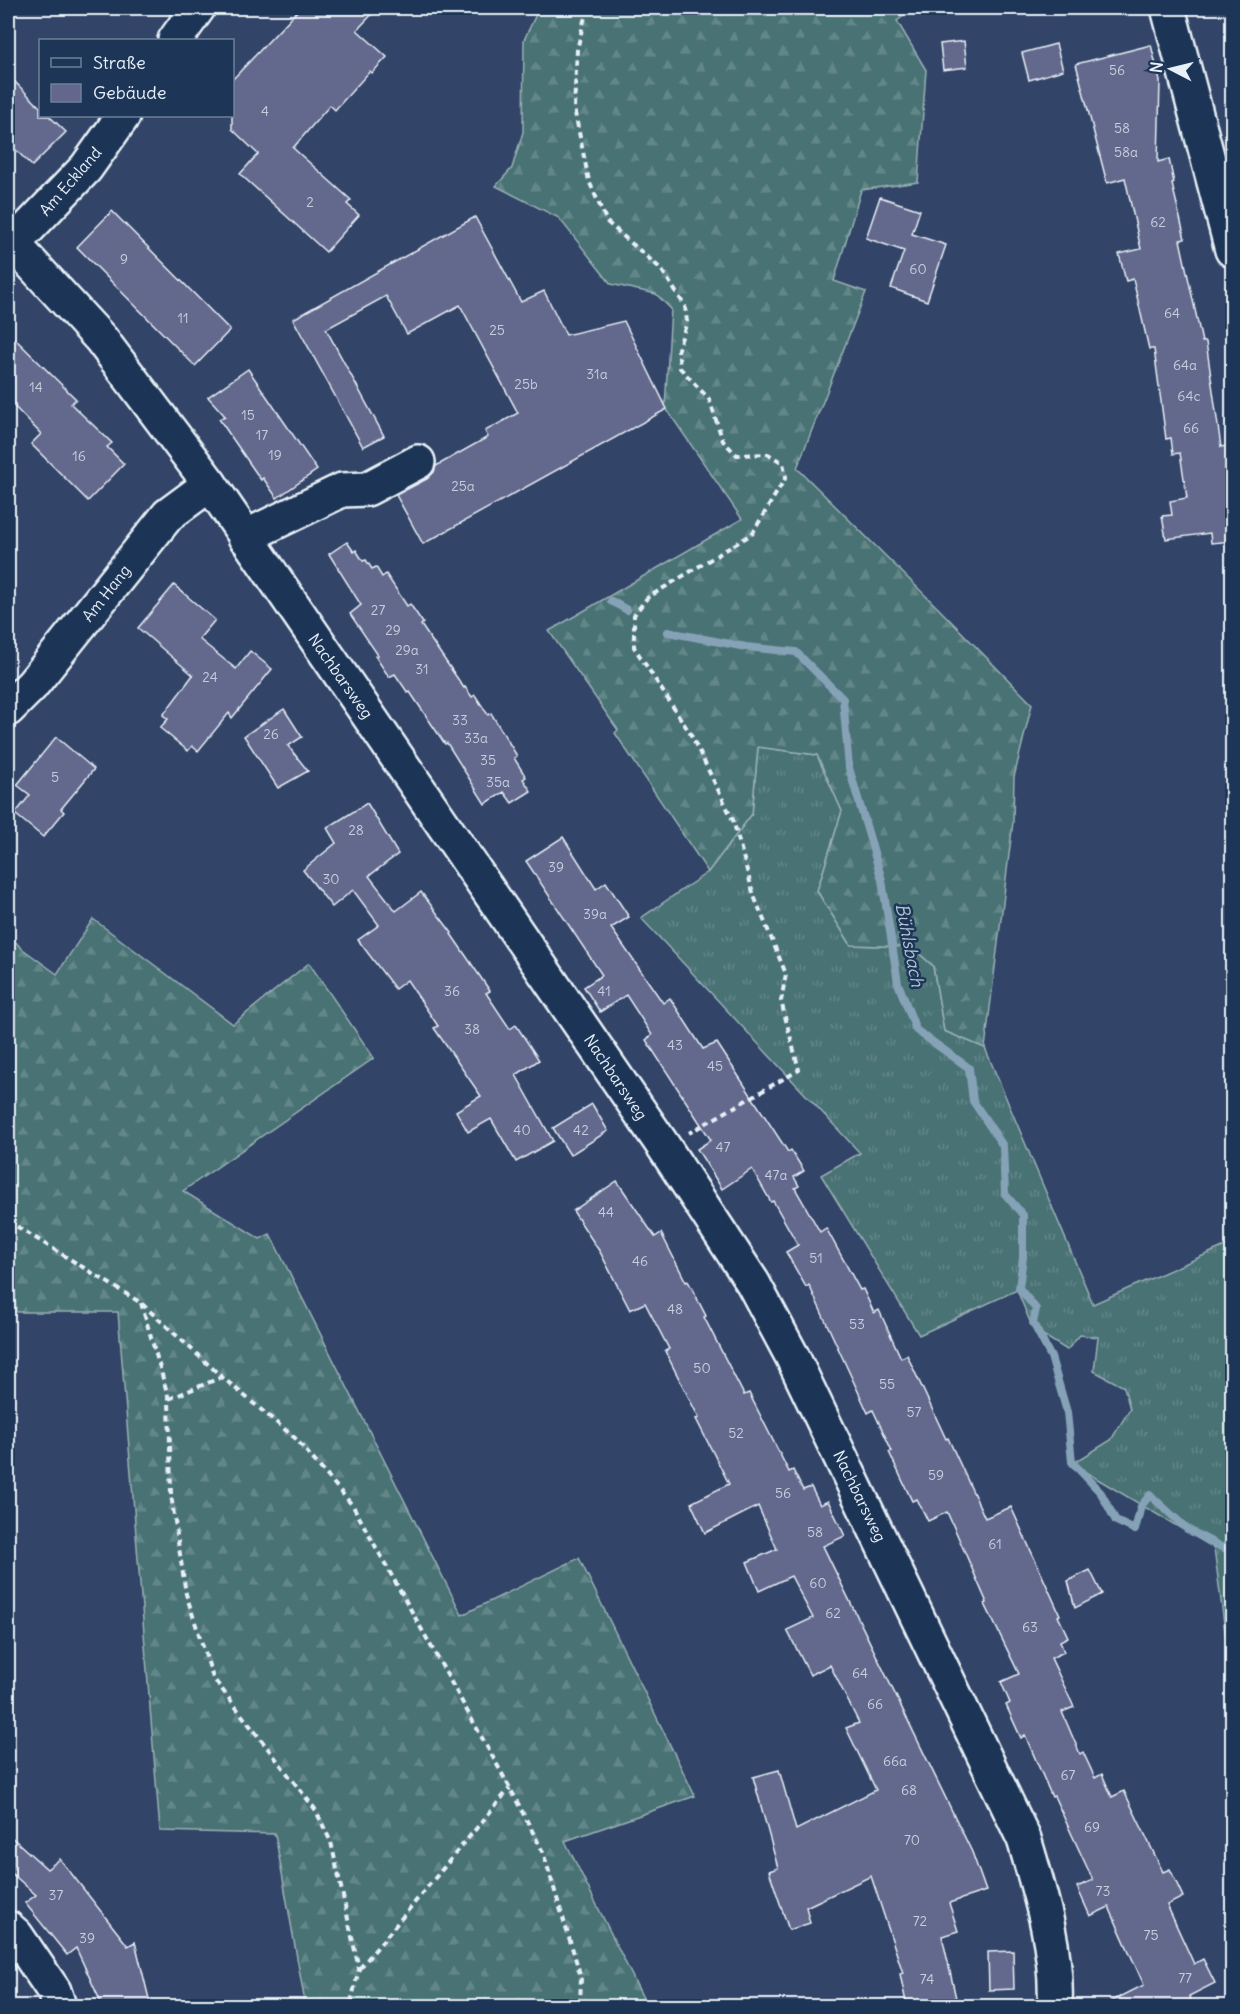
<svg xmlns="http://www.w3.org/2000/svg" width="1240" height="2014" viewBox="0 0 1240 2014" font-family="Delius,sans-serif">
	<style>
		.grass { fill: url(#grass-tufts); stroke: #99b2b6; stroke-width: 1.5 }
		.forest { fill: url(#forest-firs); stroke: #99b2b6; stroke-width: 1.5 }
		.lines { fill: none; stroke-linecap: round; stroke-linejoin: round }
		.stream { stroke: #86a2b7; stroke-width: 8 }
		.building { fill: #64678d; stroke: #e8f1f8; stroke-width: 1.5 }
		.minor-casing { stroke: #e8f1f8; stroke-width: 38 }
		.path { stroke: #e8f1f8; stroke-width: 4; stroke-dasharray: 6 4.5; stroke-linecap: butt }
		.minor { stroke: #1d3557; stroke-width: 33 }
		.labels { text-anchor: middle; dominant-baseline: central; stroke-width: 5; stroke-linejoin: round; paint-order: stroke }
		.number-label { font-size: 14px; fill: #c7cedd }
		.street-label { font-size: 16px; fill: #e8f1f8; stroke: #1d3557 }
		.water-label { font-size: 18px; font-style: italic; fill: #afc3d2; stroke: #1d3557 }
	</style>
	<defs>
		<pattern id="grass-tufts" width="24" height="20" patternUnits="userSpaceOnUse" patternTransform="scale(1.5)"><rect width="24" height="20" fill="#4a7275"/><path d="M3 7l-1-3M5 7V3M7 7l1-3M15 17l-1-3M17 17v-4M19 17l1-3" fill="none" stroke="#648789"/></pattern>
		<pattern id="forest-firs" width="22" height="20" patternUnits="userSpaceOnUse" patternTransform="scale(1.5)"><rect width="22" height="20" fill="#4a7275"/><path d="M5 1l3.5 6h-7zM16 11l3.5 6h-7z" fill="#648789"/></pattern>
	</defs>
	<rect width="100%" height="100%" fill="#324467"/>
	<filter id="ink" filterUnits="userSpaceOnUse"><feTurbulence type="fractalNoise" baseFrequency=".0167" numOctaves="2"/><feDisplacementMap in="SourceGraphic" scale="12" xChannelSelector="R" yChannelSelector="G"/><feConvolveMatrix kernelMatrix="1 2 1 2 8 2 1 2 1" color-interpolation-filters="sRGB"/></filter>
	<g filter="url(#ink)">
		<!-- grass -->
		<path class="grass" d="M758,747L817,755L842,811L817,891L851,945L912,947L933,966L944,1031L985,1048L1093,1304L1232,1243V1684L1214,1548L1072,1464L1111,1440L1130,1409L1124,1387L1094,1371L1098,1337L1080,1335L1067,1350L1033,1329L1017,1290L919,1335L821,1175L860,1153L641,918L708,872L752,814Z"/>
		<!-- forest -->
		<g class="forest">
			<path d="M539,8H915L897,21L926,70L918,182L861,190L834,281L866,292L797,468L939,609L1032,704L1014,777L1013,822L985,1048L944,1031L933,966L912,947L851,945L817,891L842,811L817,755L758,747L752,814L708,872L615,733L618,730L549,631L742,519L665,407L671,309L656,294L611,284L559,218L496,186L512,168L523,132L524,40Z"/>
			<path d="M93,919L233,1024L309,963L374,1058L183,1191L260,1239L270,1234L462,1615L579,1558L695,1796L565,1841L647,2006H302L304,1997L275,1834L160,1831L118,1312H16L12,1254H8V933L20,947L57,974Z"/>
		</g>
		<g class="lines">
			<!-- stream -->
			<g class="stream">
				<path d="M611,601L627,610"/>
				<path d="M668,632L746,647L796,652L843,699L849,768L882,880L898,983L916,1030L969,1068L973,1101L1003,1146L1005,1194L1023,1215V1257L1019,1288L1036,1309L1033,1323L1051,1357L1067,1412L1072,1462L1101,1493L1116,1521L1135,1530L1141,1506L1150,1495L1187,1529L1223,1548L1232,1541"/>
			</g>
		</g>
		<!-- building -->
		<g class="building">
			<path d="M300,8H378L357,30L387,57L372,73L370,71L335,110L330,105L293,148L351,200L347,204L359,215L326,252L240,174L258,154L232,129V80Z"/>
			<path d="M964,41L967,67L943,70L940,44Z"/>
			<path d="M1056,44L1063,70L1029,80L1022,53Z"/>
			<path d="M1151,45L1160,81L1158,162L1169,159L1174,183L1172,184L1185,239L1180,240L1202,342H1206L1221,447L1233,445V541L1211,543L1210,533L1166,539L1162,516L1172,515L1170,501L1187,498L1180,453L1173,454L1171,438L1166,439L1154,349H1149L1133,279L1126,281L1119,254L1141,249L1125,178L1107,183L1076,64Z"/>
			<path d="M8,75L40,107V116H49L66,132L32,166L8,142Z"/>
			<path d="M880,197L920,210L912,234L946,245L927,301L891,288L904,251L866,238Z"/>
			<path d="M112,211L230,330L195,366L77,247Z"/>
			<path d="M475,217L521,302L544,291L566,335L624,321L667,409L423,544L396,495L427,479L434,472L436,466L488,437L485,431L518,413L460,305L407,334L386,296L326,329L384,436L363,447L293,319Z"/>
			<path d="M8,332L76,399L71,404L112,443L107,447L124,464L88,501L31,444L41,434L8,400Z"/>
			<path d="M248,369L317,470L277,498L263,478L261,480L219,419L225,416L208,397Z"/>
			<path d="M347,542L354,552L356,550L363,561L366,560L372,569L376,567L382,577L386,574L407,606L410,604L423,623L421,625L464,688L465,687L472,697L475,695L488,715L491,713L517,756L514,758L526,777L523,779L531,791L512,803L504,792L485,804L447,743L445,744L410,692L408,693L395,674L389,677L375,656L378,655L350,614L361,605L329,554Z"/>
			<path d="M174,585L215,620L199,639L236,669L250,651L272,669L232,718L229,713L198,751L192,746L188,751L160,728L168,719L163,715L193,675L138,628Z"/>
			<path d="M284,709L302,737L288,746L308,771L278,788L244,736Z"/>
			<path d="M56,737L94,769L61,809L64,812L43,837L15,814L30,795L17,785Z"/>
			<path d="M367,803L398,854L369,876L396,911L421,892L452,933L451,934L490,991L486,993L510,1029L516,1025L539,1060L516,1075L553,1141L516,1162L491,1119L468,1132L456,1111L481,1096L434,1028L438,1026L407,980L395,989L358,940L379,925L353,890L332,907L303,870L336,843L327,828Z"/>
			<path d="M563,837L596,889L606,882L629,917L611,928L663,1003L670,998L703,1049L717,1043L788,1152L791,1150L804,1171L794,1177L799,1186L795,1188L820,1232L826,1228L860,1290L863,1289L874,1313L879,1310L901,1358L907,1355L946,1439L948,1438L985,1518L1011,1507L1060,1615L1058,1616L1068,1637L1060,1641L1064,1652L1051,1658L1074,1707L1062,1712L1080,1754L1083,1752L1095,1778L1102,1774L1112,1797L1124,1791L1163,1872L1170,1869L1183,1897L1167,1905L1194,1964L1203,1959L1215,1983L1189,1996L1194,2007H1100L1144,1985L1109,1907L1090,1916L1077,1887L1093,1880L1054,1796L1052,1797L1025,1735L1021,1738L1006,1705L1010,1703L1001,1682L1019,1674L985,1604L987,1603L956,1532L947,1512L928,1521L917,1499L912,1501L889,1452L892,1451L873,1410L868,1413L809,1285L806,1287L786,1252L798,1245L773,1201L771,1202L752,1169L722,1189L697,1149L711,1140L646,1040L652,1035L626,995L600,1012L584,987L602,975L526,861Z"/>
			<path d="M592,1104L608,1131L570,1155L553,1128Z"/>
			<path d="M617,1181L655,1237L661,1233L686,1282L688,1281L706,1316L704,1317L744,1395L749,1393L789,1472L793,1470L803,1490L811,1487L820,1505L828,1501L845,1536L823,1546L972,1852L986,1891L949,1903L958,1931L942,1936L958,2007H907L900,1974L903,1973L871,1876L806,1907L810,1923L789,1930L769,1871L778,1868L753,1777L779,1770L796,1830L876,1790L846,1728L859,1723L830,1665L810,1675L787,1630L813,1618L791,1576L759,1591L747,1562L777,1549L758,1506L705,1533L691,1503L729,1484L696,1419L699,1418L665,1351L669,1349L645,1303L630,1310L600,1252L573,1211Z"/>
			<path d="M1090,1570L1102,1594L1075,1608L1068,1581Z"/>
			<path d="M8,1834L47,1869L60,1859L128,1946L135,1942L151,2007H103L76,1948L67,1955L25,1903L36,1895L8,1870Z"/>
			<path d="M1013,1951L1014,1989L989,1990L988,1952Z"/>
		</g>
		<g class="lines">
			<defs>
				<g id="minor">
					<path d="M1168,8L1232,250"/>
					<path d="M175,40L198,8"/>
					<path d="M8,238L101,339L210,484L664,1147L753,1283L792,1356L1024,1839C1040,1893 1058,1949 1055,2006"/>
					<path d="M13,244L86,168L123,116"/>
					<path d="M245,537L342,490L367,489L418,462"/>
					<path d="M8,709L32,685L168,515L210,484"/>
					<path d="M8,1928L16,1935L54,1991L59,2006"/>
				</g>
			</defs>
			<!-- minor casing -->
			<use href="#minor" class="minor-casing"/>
			<!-- path -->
			<g class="path">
				<path d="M587,8L577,50L574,108L589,181L607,222L661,269L685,306L687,322L678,349L680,368L709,399L723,441L737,455L768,454L783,463L786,477L752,534L647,598L634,615V647L690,733L733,820L754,896L786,974L781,1001L799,1070L689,1133"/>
				<path d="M8,1221L141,1303L222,1377L295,1438L353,1506L510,1788L543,1852L581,1977L580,2006"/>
				<path d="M141,1303L169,1399L171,1495L186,1594L213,1678L315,1809L331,1842L359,1969L350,2006"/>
				<path d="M169,1399L222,1377"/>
				<path d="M360,1968L510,1788"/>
			</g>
			<!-- minor -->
			<use href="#minor" class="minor"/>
		</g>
	</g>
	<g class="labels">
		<!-- number labels -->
		<g class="number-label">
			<text x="1117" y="70">56</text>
			<text x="265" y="111">4</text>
			<text x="1122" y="128">58</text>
			<text x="1126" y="152">58a</text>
			<text x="310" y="202">2</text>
			<text x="1158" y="222">62</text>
			<text x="124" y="259">9</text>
			<text x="918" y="269">60</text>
			<text x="1172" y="313">64</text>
			<text x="183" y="318">11</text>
			<text x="497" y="330">25</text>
			<text x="1185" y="365">64a</text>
			<text x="597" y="374">31a</text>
			<text x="526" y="384">25b</text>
			<text x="36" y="387">14</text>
			<text x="1189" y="396">64c</text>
			<text x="248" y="415">15</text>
			<text x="1191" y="428">66</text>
			<text x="262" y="435">17</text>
			<text x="275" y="455">19</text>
			<text x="79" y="456">16</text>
			<text x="463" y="486">25a</text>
			<text x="378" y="610">27</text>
			<text x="393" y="630">29</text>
			<text x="407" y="650">29a</text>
			<text x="422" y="669">31</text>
			<text x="210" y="677">24</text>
			<text x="460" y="720">33</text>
			<text x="271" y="734">26</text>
			<text x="476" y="738">33a</text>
			<text x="488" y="760">35</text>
			<text x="55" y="777">5</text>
			<text x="498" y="782">35a</text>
			<text x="356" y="830">28</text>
			<text x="556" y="867">39</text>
			<text x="331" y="879">30</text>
			<text x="595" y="914">39a</text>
			<text x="452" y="991">36</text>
			<text x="604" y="991">41</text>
			<text x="472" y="1029">38</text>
			<text x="675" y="1045">43</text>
			<text x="715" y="1066">45</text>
			<text x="522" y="1130">40</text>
			<text x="581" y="1130">42</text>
			<text x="723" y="1147">47</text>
			<text x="776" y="1175">47a</text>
			<text x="606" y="1212">44</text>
			<text x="816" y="1258">51</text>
			<text x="640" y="1261">46</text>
			<text x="675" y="1309">48</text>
			<text x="857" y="1324">53</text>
			<text x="702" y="1368">50</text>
			<text x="887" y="1384">55</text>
			<text x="914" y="1412">57</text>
			<text x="736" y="1433">52</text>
			<text x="936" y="1475">59</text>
			<text x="783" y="1493">56</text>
			<text x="815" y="1532">58</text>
			<text x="995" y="1544">61</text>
			<text x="818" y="1583">60</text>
			<text x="833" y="1613">62</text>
			<text x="1030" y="1627">63</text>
			<text x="860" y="1673">64</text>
			<text x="875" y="1704">66</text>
			<text x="895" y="1761">66a</text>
			<text x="1068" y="1775">67</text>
			<text x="909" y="1790">68</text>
			<text x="1092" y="1827">69</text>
			<text x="912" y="1840">70</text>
			<text x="1103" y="1891">73</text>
			<text x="56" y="1895">37</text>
			<text x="920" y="1921">72</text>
			<text x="1151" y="1935">75</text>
			<text x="87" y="1938">39</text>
			<text x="1185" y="1978">77</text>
			<text x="927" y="1979">74</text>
		</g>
		<!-- street labels -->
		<g class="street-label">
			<text transform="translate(70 181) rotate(-49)">Am Eckland</text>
			<text transform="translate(106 593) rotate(-52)">Am Hang</text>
			<text transform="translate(341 676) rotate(55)">Nachbarsweg</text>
			<text transform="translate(616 1077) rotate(56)">Nachbarsweg</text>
			<text transform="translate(860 1496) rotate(64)">Nachbarsweg</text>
		</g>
		<!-- water labels -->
		<g class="water-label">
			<text transform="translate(910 945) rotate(79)">Bühlsbach</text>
		</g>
	</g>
	<!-- margin -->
	<rect width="1240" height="2014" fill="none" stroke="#1d3557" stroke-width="30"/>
	<rect x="15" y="15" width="1210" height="1984" fill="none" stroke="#e8f1f8" stroke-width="2" filter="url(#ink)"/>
	<!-- legend -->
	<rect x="39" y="39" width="195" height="78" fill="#1d3557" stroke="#6e8097" stroke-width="1.5"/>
	<rect x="51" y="58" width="30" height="9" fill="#1d3557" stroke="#6e8097" stroke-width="1.5"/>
	<text x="93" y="69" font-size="18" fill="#e8f1f8">Straße</text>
	<rect x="51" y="84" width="30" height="18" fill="#64678d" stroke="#6e8097" stroke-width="1.5"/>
	<text x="93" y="99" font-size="18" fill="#e8f1f8">Gebäude</text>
	<!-- north arrow -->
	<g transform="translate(1171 69) rotate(277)" stroke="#1d3557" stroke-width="4.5" paint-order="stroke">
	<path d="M0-4.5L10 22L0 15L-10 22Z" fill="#e8f1f8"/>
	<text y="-9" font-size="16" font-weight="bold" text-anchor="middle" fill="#e8f1f8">N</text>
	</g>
</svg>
